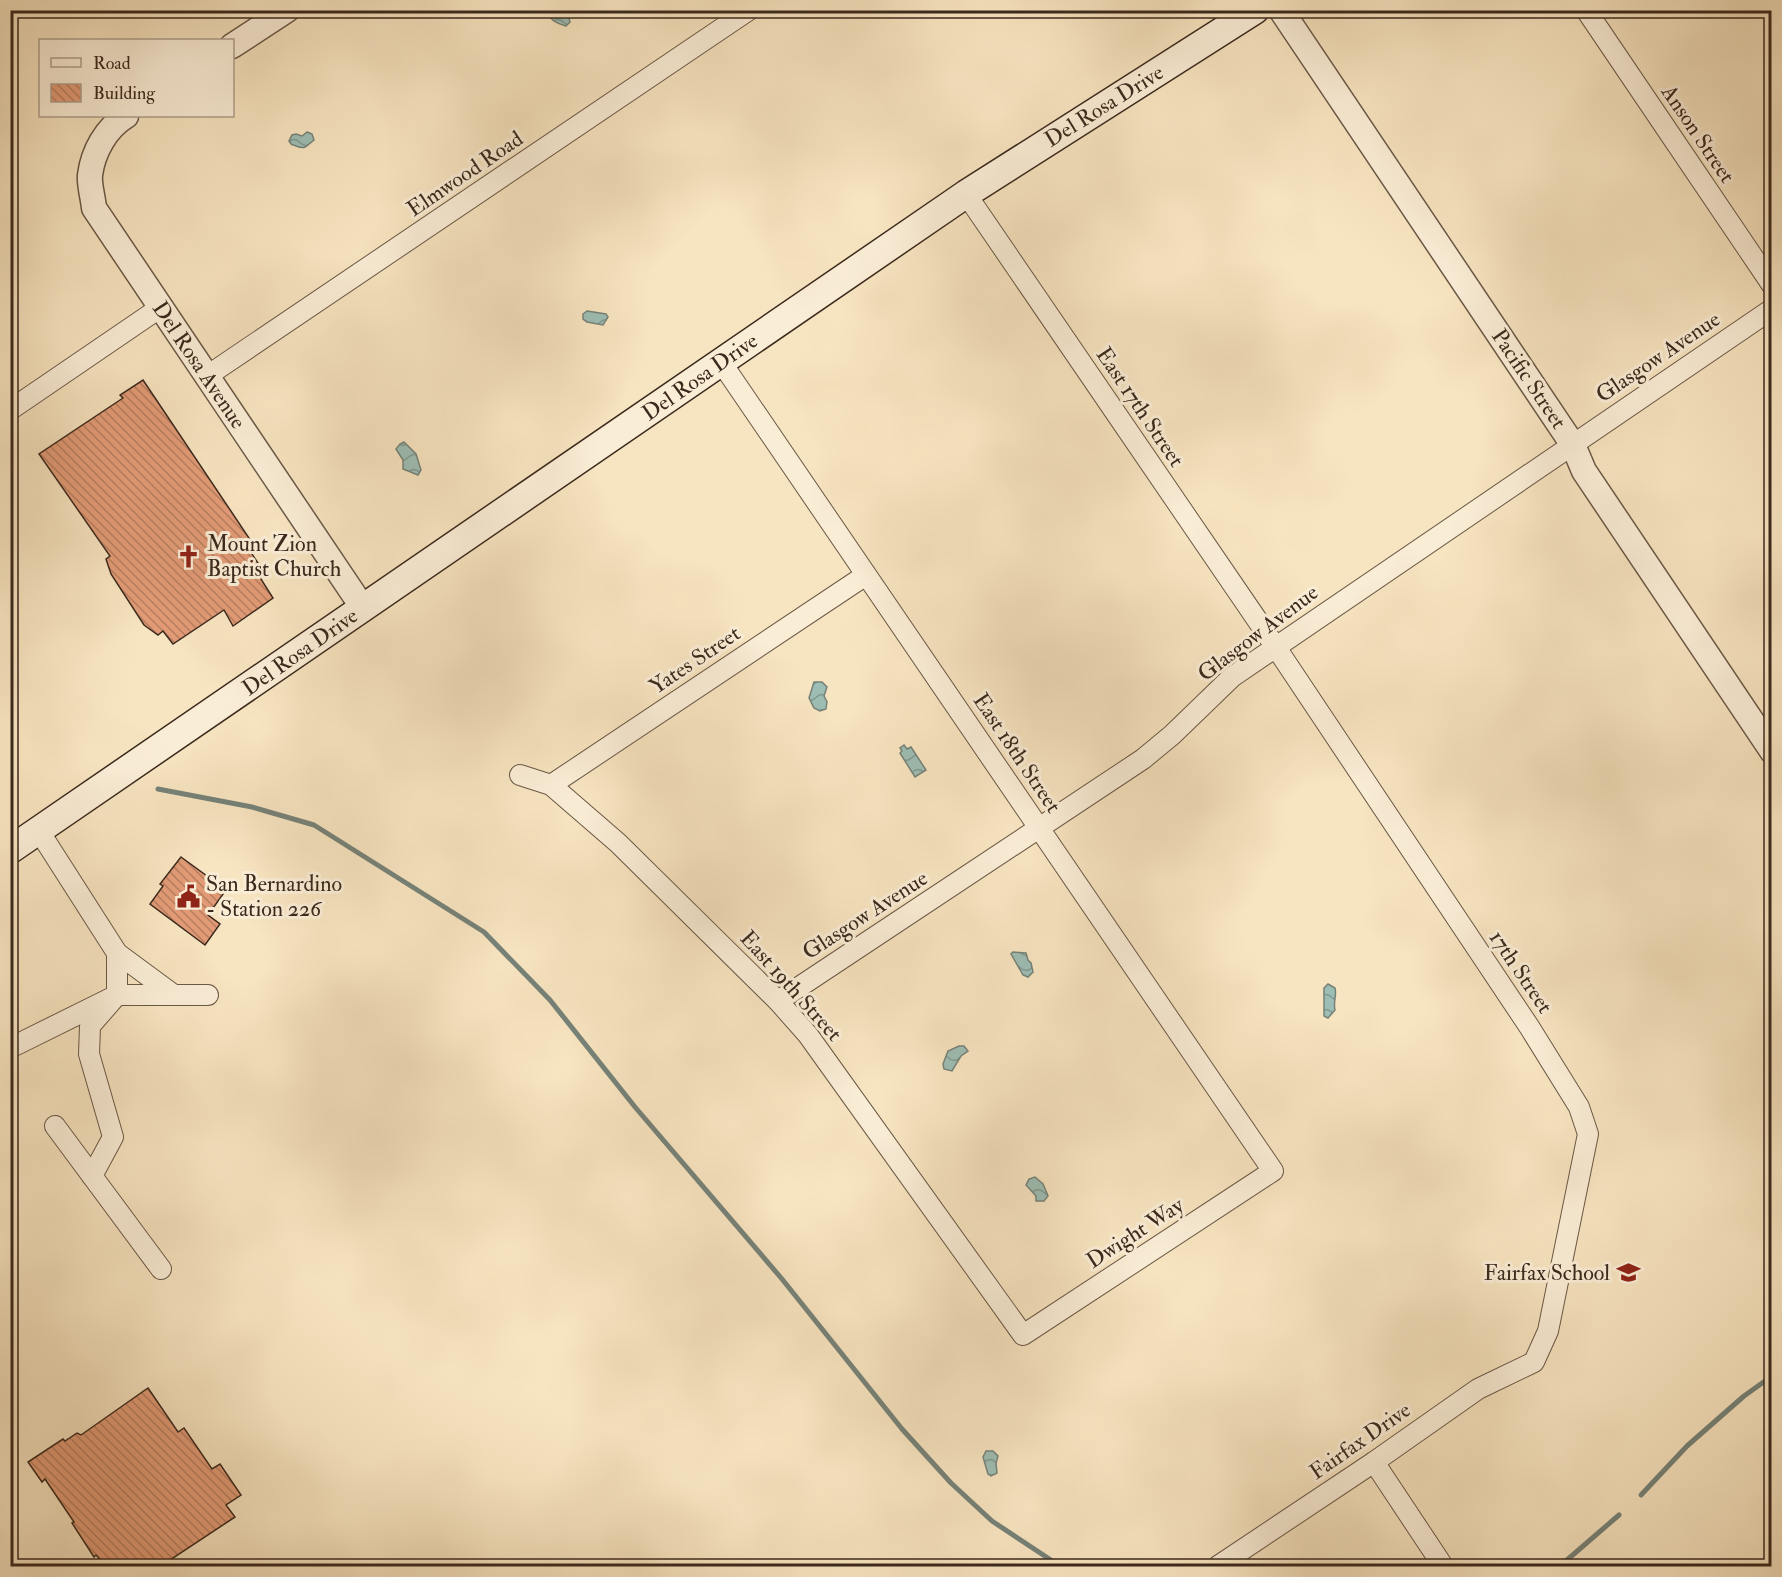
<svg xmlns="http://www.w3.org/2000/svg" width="1782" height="1577" viewBox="0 0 1782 1577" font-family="'IM FELL Double Pica',serif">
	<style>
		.water { fill: url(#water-waves); stroke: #768278; stroke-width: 1.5 }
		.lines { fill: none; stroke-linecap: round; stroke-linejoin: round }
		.stream { stroke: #768278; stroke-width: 5 }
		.building { fill: url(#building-back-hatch); stroke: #3b291d; stroke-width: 1.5 }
		.minor-casing { stroke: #6a5846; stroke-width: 22 }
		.tertiary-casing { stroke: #6a5846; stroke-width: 27 }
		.secondary-casing { stroke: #3b291d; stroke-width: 30 }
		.minor { stroke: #faedd6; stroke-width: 20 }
		.tertiary { stroke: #faedd6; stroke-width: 24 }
		.secondary { stroke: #faedd6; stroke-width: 27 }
		.labels { text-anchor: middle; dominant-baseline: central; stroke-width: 6; stroke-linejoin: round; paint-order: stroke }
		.street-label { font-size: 22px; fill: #3b291d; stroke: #faedd6 }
		.poi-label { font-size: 22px; fill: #3b291d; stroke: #faedd6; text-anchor: start }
	</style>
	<defs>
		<pattern id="water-waves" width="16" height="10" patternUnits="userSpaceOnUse" patternTransform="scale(1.5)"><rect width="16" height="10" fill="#9dbeb4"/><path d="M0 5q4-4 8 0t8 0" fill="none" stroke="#819a92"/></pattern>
		<pattern id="building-back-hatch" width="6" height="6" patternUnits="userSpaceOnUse" patternTransform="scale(1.5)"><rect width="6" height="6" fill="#e29b76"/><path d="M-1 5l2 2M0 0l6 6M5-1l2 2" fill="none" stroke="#b87e60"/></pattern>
	</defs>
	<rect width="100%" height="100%" fill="#f7e4c0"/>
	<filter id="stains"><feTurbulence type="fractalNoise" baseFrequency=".00333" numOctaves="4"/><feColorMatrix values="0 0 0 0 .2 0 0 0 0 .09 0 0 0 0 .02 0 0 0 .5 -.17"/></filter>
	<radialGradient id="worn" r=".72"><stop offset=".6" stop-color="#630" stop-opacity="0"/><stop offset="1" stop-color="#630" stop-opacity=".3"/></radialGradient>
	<!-- water -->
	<g class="water">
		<path d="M546,11H567L570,22L566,26C558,24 549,19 546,11Z"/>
		<path d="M307,132L312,134L314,140C306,146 306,150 296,146C290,143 293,147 289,141L292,135L296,134L302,136Z"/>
		<path d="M587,311L606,314L608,317L603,325L587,322L583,319V314Z"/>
		<path d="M404,442L416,454L421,470L418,475L403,469V460L396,449L400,444Z"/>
		<path d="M814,682H822L827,687L824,696L827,702L826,709L820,711L814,708L809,698Z"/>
		<path d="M904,745L907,749L911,747L926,770L915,777L900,753L902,751L900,748Z"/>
		<path d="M1013,952L1026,953L1028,960L1031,963L1033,972L1028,977L1023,975L1011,954Z"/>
		<path d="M1328,984L1335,988C1337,996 1333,1001 1335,1010L1328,1018L1324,1016V988Z"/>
		<path d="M959,1046H964L968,1051L961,1056L952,1071L944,1069L943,1064L948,1051Z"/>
		<path d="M1035,1177L1043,1184L1048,1196L1044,1201H1036V1196L1026,1185L1029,1179Z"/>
		<path d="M986,1451H993L998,1456L996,1463L997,1473L991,1476L988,1474L983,1457Z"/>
	</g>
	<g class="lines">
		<!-- stream -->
		<g class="stream">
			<path d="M158,789L252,807L314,825L484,932L550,1000L635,1107L782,1279L902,1429L951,1483L992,1521L1060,1566"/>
			<path d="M1641,1495L1687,1446L1744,1396L1772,1376"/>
			<path d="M1560,1566L1619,1515"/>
		</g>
	</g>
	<!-- building -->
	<g class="building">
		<path d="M143,380L255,547L250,551L264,572L259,576L273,598L233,626L224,610L173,644L163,631L158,635L144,625L111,574L106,559L110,556L39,454L123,398L120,395Z"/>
		<path d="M181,857L226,890L208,915L220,924L205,945L150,904L163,886L160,884Z"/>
		<path d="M148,1388L178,1432L184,1428L212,1469L220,1464L241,1495L226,1505L235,1517L161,1566H106L96,1555L94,1557L72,1523L74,1522L45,1479L42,1482L28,1462L63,1439L65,1441L77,1433L81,1435Z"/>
	</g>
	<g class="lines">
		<defs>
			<g id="minor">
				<path d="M1586,10L1772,285"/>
				<path d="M966,194L1275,646L1530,1028L1579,1107L1588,1134L1548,1331L1534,1362L1478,1389L1374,1462L1218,1566"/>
				<path d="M207,376L749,10"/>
				<path d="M10,410L161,307"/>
				<path d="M520,775L551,785L618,843L778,1001L808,1035L1023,1335L1273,1171L721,362"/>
				<path d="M551,785L866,575"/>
				<path d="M39,831L117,953L174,995"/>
				<path d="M778,1001L1143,759L1172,735L1232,677L1772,309"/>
				<path d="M10,1048L117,995H208"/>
				<path d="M55,1126L161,1269"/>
				<path d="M92,1176L113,1137L89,1054L90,1026L117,995V953"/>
				<path d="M1374,1462L1443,1566"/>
			</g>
			<g id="tertiary">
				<path d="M1281,10L1573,445L1584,471L1772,751"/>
				<path d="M232,46L287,10"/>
				<path d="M126,116C106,128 93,152 90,175C89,185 93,197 94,208L363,608"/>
			</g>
			<path id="secondary" d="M10,850L966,194L1255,10"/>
		</defs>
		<!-- minor casing -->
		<use href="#minor" class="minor-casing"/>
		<!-- tertiary casing -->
		<use href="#tertiary" class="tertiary-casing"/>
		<!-- secondary casing -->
		<use href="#secondary" class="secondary-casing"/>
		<!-- minor -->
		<use href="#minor" class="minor"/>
		<!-- tertiary -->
		<use href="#tertiary" class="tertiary"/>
		<!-- secondary -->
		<use href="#secondary" class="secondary"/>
	</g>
	<!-- icons -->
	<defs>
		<symbol id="church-bare" viewBox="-9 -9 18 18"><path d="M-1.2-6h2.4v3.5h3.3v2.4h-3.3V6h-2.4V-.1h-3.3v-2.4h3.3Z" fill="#8f2418" stroke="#faedd6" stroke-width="2.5" paint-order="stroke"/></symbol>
		<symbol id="civic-bare" viewBox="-9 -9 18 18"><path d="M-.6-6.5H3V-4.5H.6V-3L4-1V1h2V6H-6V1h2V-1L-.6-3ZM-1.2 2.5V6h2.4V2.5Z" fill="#8f2418" stroke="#faedd6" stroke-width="2.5" paint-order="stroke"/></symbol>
		<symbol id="school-bare" viewBox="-9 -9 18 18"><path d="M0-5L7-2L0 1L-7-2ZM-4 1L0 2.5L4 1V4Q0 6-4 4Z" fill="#8f2418" stroke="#faedd6" stroke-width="2.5" paint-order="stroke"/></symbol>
	</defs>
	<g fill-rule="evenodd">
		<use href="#church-bare" x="172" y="540" width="33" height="33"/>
		<use href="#civic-bare" x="172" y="880" width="33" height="33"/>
		<use href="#school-bare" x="1612" y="1256" width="33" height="33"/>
	</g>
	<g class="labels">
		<!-- street labels -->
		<g class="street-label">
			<text transform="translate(1104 106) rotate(-32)">Del Rosa Drive</text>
			<text transform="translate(1698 134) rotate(56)">Anson Street</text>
			<text transform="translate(465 174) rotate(-34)">Elmwood Road</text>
			<text transform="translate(1658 357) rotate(-34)">Glasgow Avenue</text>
			<text transform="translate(199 365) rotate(56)">Del Rosa Avenue</text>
			<text transform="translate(700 377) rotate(-35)">Del Rosa Drive</text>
			<text transform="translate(1529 379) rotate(56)">Pacific Street</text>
			<text transform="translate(1140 407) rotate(56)">East 17th Street</text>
			<text transform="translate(1258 633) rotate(-37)">Glasgow Avenue</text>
			<text transform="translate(300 652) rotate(-35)">Del Rosa Drive</text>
			<text transform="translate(695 660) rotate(-34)">Yates Street</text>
			<text transform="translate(1017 753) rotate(56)">East 18th Street</text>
			<text transform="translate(865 915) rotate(-33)">Glasgow Avenue</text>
			<text transform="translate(1521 972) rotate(56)">17th Street</text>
			<text transform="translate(791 986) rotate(48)">East 19th Street</text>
			<text transform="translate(1135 1233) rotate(-33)">Dwight Way</text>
			<text transform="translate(1360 1441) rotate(-35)">Fairfax Drive</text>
		</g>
		<!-- poi labels -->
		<g class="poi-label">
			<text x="207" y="544">Mount Zion<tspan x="207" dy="25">Baptist Church</tspan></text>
			<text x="206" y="884">San Bernardino<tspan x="206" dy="25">- Station 226</tspan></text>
			<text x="1610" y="1273" text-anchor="end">Fairfax School</text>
		</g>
	</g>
	<!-- margin -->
	<rect width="1782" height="1577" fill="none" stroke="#f7e4c0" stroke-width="36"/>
	<rect x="12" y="12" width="1758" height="1553" fill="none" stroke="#3b291d" stroke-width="3"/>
	<rect x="18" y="18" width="1746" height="1541" fill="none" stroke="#3b291d" stroke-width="1.5"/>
	<!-- legend -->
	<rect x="39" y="39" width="195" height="78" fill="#faedd6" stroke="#ae9f8c" stroke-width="1.5"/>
	<rect x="51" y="58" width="30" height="9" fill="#faedd6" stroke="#ae9f8c" stroke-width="1.5"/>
	<text x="93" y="69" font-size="18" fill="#3b291d">Road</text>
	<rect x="51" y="84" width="30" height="18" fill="url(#building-back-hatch)" stroke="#ae9f8c" stroke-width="1.5"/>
	<text x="93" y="99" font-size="18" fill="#3b291d">Building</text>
	<rect width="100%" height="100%" filter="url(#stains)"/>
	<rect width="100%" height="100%" fill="url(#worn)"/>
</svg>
